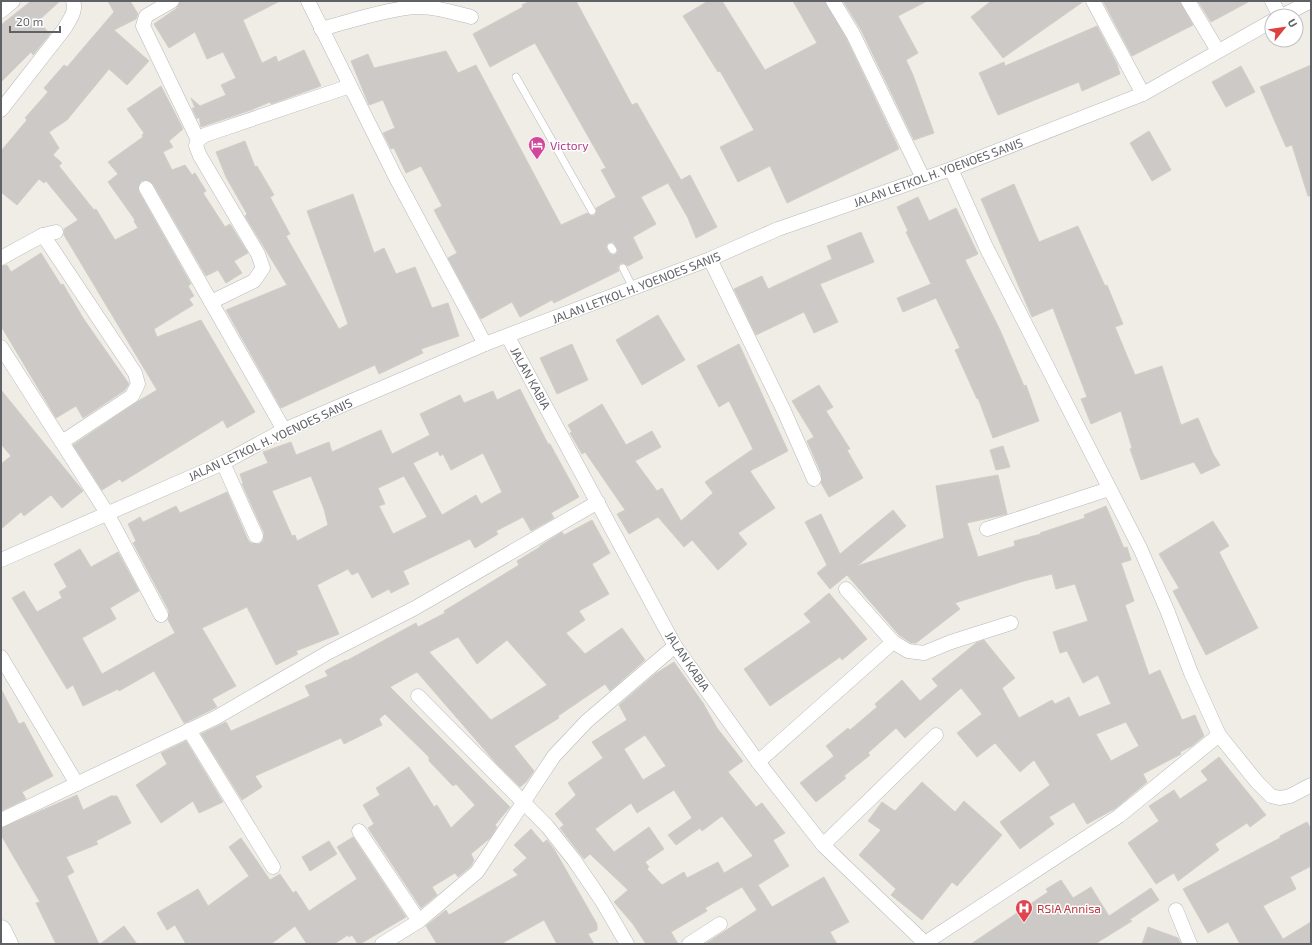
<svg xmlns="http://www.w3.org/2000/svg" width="1312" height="945" viewBox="0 0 1312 945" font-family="'Exo 2',sans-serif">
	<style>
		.building { fill: #cdc9c6; stroke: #d3cec5; fill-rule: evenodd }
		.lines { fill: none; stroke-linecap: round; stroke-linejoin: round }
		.lane-casing { stroke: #b7b9bc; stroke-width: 8 }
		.street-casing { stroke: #b7b9bc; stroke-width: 15 }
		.secondary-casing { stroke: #b5b9bd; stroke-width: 21 }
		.lane { stroke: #fff; stroke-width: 7 }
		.street { stroke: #fff; stroke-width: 14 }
		.secondary { stroke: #fff; stroke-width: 20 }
		.labels { text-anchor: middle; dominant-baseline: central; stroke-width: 3; stroke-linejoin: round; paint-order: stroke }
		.hotel-label { font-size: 12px; fill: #b23c85; stroke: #fff; text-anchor: start }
		.street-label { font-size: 12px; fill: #5e6266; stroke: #fff }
		.health-label { font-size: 12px; fill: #be3a42; stroke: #fff; text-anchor: start }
	</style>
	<rect width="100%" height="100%" fill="#efede6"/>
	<!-- building -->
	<g class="building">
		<path d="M31,1H60L38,21L50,34L33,55L31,52L1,82V25Z"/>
		<path d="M108,1H130L138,14L136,19L114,30L149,61L127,85L109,69L67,120L49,132L59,148L53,155L62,163L59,166L94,210L96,209L115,240L138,228L134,221L135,220L108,182L118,174L108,162L143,137L142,135L144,133L127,109L161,86L183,129L169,141L173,147L163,152L172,170L185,165L192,175L195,173L206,191L203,193L225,227L230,224L248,253L234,261L242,273L226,283L218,270L206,276L153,184L146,180L141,181L138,188L139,192L191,284L188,286L194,296L189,299L193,305L154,329L157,337L201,320L255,412L227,428L223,420L122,482L120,479L102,490L73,445L140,400L157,390L64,235V229L78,220L46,181L44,183L39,179L17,205L1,192V151L27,120L25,118L48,92L44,88L64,65L67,67L114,12Z"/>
		<path d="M180,1H280L243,20L262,63L276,56L278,62L304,50L321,86L271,104L270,102L251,110L201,127L199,117L197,119L192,108H195L191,98L200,106L226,95L221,85L236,78L223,52L207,59L195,32L169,48L154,24L177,8Z"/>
		<path d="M530,1H576L632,105L637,103L681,180L690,175L717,227L696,238L688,218L668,183L641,197L656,224L633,237L643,258L628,266L625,264L621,263L618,267L619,271L554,303L552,300L520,317L512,302L481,319L448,258L457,253L434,210L442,206L421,166L406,173L394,148L391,149L383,133L395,128L383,100L369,105L351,61L368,54L374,68L446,51L458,73L476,65L561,225L587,213L590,215L594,216L596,213V208L616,197L601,170L606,168L535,43L490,67L473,34L523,7L522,5ZM613,242L618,250L616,254L613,255L609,253L606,247L608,243Z"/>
		<path d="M708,1H722L765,70L817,43L793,1H825L846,38L899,149L787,203L770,166L738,182L720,147L754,130L720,71L718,72L683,16Z"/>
		<path d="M843,1H927L898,16L918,53L906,60L913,75L934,133L914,140L861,30Z"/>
		<path d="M991,1H1084L1003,58L971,17Z"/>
		<path d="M1103,1H1180L1193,25L1132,56Z"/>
		<path d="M1198,1H1250L1211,22Z"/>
		<path d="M1097,26L1117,64L1120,74L1082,91L1079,82L998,115L979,73L1004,62L1005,66Z"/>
		<path d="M1311,65V196H1308L1292,145L1286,147L1260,87Z"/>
		<path d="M1241,66L1255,92L1226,107L1212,82Z"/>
		<path d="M1149,131L1171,170L1152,181L1130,143Z"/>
		<path d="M245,141L255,167L257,166L274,195L270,197L290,234L286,236L339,329L348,324L307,211L353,194L374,253L384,248L396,274L415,267L432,308L448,303L459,336L421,349L423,353L379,374L375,365L281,408L226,310L287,285L245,216L247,214L226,177L216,152Z"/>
		<path d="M1014,184L1039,242L1078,226L1105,286L1107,285L1123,324L1115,327L1135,375L1162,366L1181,425L1198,418L1213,454L1220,465L1201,474L1194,462L1141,480L1130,449L1132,448L1121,411L1091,424L1081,399L1087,397L1053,308L1032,317L981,199Z"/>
		<path d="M918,197L929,221L956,208L978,254L965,260L1000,330L1024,386L1026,385L1039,421L993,438L978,398L977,399L955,350L960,348L936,298L903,312L897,298L931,284L906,232L908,231L897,207Z"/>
		<path d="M861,232L874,262L820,284L838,322L814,333L804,312L756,335L734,289L762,276L768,289L832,259L827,246Z"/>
		<path d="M41,253L61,285L63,284L83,318L129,384L125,390L83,418L76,406L56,418L1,326V266L7,265L11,272Z"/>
		<path d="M658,315L685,360L642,385L616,340Z"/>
		<path d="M572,344L588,380L557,394L540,358Z"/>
		<path d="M739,344L788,451L750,471L775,508L738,533L747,544L718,570L692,540L684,547L658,517L629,534L617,514L625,510L585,452L582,454L570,433L572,432L568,425L602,404L626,445L652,431L661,447L635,461L657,491L662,488L681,521L713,493L705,482L753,449L729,401L719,407L697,366Z"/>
		<path d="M819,385L833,407L826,411L850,449L847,450L863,478L829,497L821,483V473L807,441L814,437L792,401Z"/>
		<path d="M520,389L548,444H550L579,497L551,513L554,518L531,531L523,517L496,531L498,534L475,548L470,539L403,571L409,584L391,593L389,589L372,598L358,572L352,575L348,569L317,585L339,634L296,651L298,654L276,665L247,607L202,628L236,686L212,699L217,707L187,722L184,723L154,671L119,691L118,689L83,706L73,685L67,689L12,598L24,591L37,612L62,598L59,592L67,587L54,564L80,549L91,567L118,552L139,591L110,608L116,619L82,638L102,674L175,633L168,620L169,611L133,543L136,541L128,524L140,517L143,522L176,506L180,513L227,492L248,540L251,543L259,544L263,541L264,533L242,484L243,483L240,474L268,463L263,452L291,442L296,455L329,442L332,452L381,430L392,454L430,435L420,414L460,395L464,403L493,391L497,400ZM438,451L440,456L443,454L451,470L483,453L502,492L481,504L476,495L442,515L413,463ZM311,476L324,509L328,525L297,541L295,535L292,536L272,491ZM404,476L427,517L393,534L379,506L385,504L378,488Z"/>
		<path d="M1,390L83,491L62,508L51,495L24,516L21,512L1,529V464L11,456L1,444Z"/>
		<path d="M1003,446L1010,467L996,470L990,450Z"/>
		<path d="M998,475L1007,514L967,523L978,557L1015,546L1014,541L1041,534L1040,533L1085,518L1084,515L1106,506L1124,548L1127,547L1131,560L1121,563L1134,601L1125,605L1149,675L1160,670L1182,720L1195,715L1204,736L1192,746L1180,752L1181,754L1143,774L1147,782L1116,808L1087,824L1074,802L1049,817L1054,824L1020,849L1000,822L1050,785L1034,760L1020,772L995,743L977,757L957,733L982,714L961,688L905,738L896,728L868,753L870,755L844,776L846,778L816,802L800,783L834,756L826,746L848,728L850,730L877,707L875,704L902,680L920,701L938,686L932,679L976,643L984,640L1015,678L1002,688L1019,718L1052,700L1055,704L1069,697L1079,717L1111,704L1098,675L1083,683L1067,651L1060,653L1053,632L1088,621L1075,584L1056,589L1052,574L1024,581L955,603L960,609L916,643H911L899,635L847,575L830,589L817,573L827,565L805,522L821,514L840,554L893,510L906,526L857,566L944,538L936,486ZM1126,722L1139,746L1111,761L1096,734Z"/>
		<path d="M592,520L610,553L592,564L609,594L579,611L585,620L566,633L585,654L622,628L645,660L610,691L605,684L558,716L559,718L514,746L534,771L526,782L520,787L496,763L417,672L390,687L510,807L495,825L497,827L490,838L471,854L474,860L471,866L458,877L455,873L432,887L437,895L421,908L368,828L374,824L363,805L380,795L376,788L409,767L434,807L437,805L451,828L475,805L456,784L453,786L429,761V757L385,714L379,719L382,725L344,744L341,738L255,776L262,787L242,800L201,734L226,722L231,731L310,696L305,686L328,676L325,671L346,660V661L416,623L418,627L445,613L444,611L519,565L517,561L540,547V546L562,532L564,535ZM458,637L477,664L507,640L547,685L491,720L429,652Z"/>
		<path d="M1213,521L1229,546L1219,552L1258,628L1206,655L1173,591L1179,588L1159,554Z"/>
		<path d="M829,593L867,639L842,660L840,657L770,706L744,669L811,622L804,614Z"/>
		<path d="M674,662L703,703L717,728L743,761L728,772L756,807L762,803L785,833L773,840L789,866L758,885L772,907L824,877L849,922L830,932L837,944H705L757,910L742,887L705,908L707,911L671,932L678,944H646L633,924L614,902L628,890L590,854L584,859L560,828L564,825L555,814L576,795L568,783L603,758L592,742L627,720L619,705L655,674ZM645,735L666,766L643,780L624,749ZM674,790L692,818L668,835L676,845L700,828L702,831L722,816L753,856L724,873L718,862L687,878L684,872L662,885L647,869L649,867L645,862L664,849L649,827L614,852L595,829L631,803L637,813Z"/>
		<path d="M1,689L19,724L24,722L53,776L22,792L26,799L1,811Z"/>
		<path d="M186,741L223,802L199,813L193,801L161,823L136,785L167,764L161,753Z"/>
		<path d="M1219,757L1266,815L1250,827L1247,823L1215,844L1219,850L1178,881L1174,873L1156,884L1128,843L1159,821L1149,806L1174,790L1180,799L1208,780L1201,771Z"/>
		<path d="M922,782L955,812L964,801L1002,835L957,886L952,882L922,920L891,895L896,889L859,855L881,830L868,821L882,802L895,811Z"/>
		<path d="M77,795L83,810L111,796H117L131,823L96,841L98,844L66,857L74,872L67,876L99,944H56L36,903L40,902L1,835V828Z"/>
		<path d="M1307,822L1311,829V866L1290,877L1296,889L1263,906L1283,939L1311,922V944H1240L1228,922L1208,933L1183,889L1280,838V836Z"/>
		<path d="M531,829L543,843L547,840L554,849L597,924V930L588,934L594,944H557L544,920L501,944H437L426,926L446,910L449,915L518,875L513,870L527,858L514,845Z"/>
		<path d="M353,837L406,917L360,944H358L352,935L349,937L348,935L334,944H307L295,926L271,944H186L175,925L167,930L157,913L198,889L208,906L249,876L229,847L241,838L270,880L280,874L293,893L296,891L309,911L357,879L337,847Z"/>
		<path d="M329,841L337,854L310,871L302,857Z"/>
		<path d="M1061,880L1073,898L1091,887L1109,916L1151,888L1159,900L1129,920L1132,921L1095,944H971L1048,892L1046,889Z"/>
		<path d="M124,926L137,944H100Z"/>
		<path d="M1148,927L1178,938L1181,944H1142Z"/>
	</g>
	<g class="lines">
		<defs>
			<g id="lane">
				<path d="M516,77L592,211"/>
				<path d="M611,247L613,250"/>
				<path d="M623,268L633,288"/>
			</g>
			<g id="street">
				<path d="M172,1L146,16L143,26L198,140"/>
				<path d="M308,1L395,176L485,344"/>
				<path d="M833,1L853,34L923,178"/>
				<path d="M1093,1L1143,94"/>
				<path d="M1188,1L1218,51"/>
				<path d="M1272,1L1280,16"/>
				<path d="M1,11L13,1"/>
				<path d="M1282,16L1311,1"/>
				<path d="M321,29C351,21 383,10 414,7C433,6 452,12 471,17"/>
				<path d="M1,110L65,28C69,20 77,11 73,1"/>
				<path d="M951,169L986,247L1140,548L1167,610L1191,673L1219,735L1257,782L1271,796L1280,798L1290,796L1311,785"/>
				<path d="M146,188L284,430"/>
				<path d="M43,235L135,373L138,384L132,396L62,442"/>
				<path d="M1,258L43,235L56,232"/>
				<path d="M710,259L784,411L814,479"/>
				<path d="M211,302L254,281L263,268L258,254L200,156L196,146L198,140L205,135L350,86"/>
				<path d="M508,337L675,646L758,762L823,845L926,944"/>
				<path d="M1,347L107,513L161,615"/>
				<path d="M223,463L256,536"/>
				<path d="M987,529L1109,489"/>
				<path d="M1,560L223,463L284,430L485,344L710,259L778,229L951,169L1143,94L1272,21"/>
				<path d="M846,589L893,642L908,651L924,653L951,642L1011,623"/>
				<path d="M1,657L77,784"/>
				<path d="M418,696L547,826L574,860L602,901L627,944"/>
				<path d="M189,730L273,867"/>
				<path d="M758,762L893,642"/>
				<path d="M1,820L217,717L329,652L415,608L598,502"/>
				<path d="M359,831L419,921"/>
				<path d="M823,845L936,735"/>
				<path d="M1176,910L1190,944"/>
				<path d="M925,943L1119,816L1219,735"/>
				<path d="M382,944L419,921L477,872L554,756L587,721L675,646"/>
				<path d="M689,944L720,924"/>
			</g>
			<path id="secondary" d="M1,930L8,944"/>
		</defs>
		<!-- lane casing -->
		<use href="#lane" class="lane-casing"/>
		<!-- street casing -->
		<use href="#street" class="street-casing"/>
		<!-- secondary casing -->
		<use href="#secondary" class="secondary-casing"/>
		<!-- lane -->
		<use href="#lane" class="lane"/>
		<!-- street -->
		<use href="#street" class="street"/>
		<!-- secondary -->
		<use href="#secondary" class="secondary"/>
	</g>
	<!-- icons -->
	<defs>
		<symbol id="hotel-pin" viewBox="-11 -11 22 30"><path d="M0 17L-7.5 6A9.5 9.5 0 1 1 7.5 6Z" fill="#d1479c" stroke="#fff"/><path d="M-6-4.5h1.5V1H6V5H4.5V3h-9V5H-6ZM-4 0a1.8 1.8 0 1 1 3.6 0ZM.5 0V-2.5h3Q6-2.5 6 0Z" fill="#fff"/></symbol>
		<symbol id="hospital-pin" viewBox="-11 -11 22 30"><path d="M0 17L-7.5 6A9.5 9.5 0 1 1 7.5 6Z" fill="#e0444e" stroke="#fff"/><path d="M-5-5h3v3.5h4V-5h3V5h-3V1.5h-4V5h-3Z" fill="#fff"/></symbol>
	</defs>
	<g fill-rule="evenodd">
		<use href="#hotel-pin" x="527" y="135" width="20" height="27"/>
		<use href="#hospital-pin" x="1014" y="898" width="20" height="27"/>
	</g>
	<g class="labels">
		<!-- hotel labels -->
		<g class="hotel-label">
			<text x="550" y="145">Victory</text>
		</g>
		<!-- street labels -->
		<g class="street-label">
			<text transform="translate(938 172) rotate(-20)">JALAN LETKOL H. YOENOES SANIS</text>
			<text transform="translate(636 287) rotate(-21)">JALAN LETKOL H. YOENOES SANIS</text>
			<text transform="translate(531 378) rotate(61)">JALAN KABIA</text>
			<text transform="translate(270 439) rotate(-25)">JALAN LETKOL H. YOENOES SANIS</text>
			<text transform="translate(688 661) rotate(56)">JALAN KABIA</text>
		</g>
		<!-- health labels -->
		<g class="health-label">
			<text x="1037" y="908">RSIA Annisa</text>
		</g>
	</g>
	<!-- border -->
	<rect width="1312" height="945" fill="none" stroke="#5e6266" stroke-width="4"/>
	<!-- north arrow -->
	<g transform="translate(1284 28) rotate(60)"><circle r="19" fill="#ffffff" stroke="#bfc0c2"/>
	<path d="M0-3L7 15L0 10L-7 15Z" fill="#dc433f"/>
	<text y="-6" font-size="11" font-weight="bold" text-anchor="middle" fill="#5e6266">U</text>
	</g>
	<!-- scale -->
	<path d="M10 26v6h50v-6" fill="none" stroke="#5e6266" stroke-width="2"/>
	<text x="16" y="26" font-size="12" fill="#5e6266" stroke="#ffffff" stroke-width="3" paint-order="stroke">20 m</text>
</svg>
